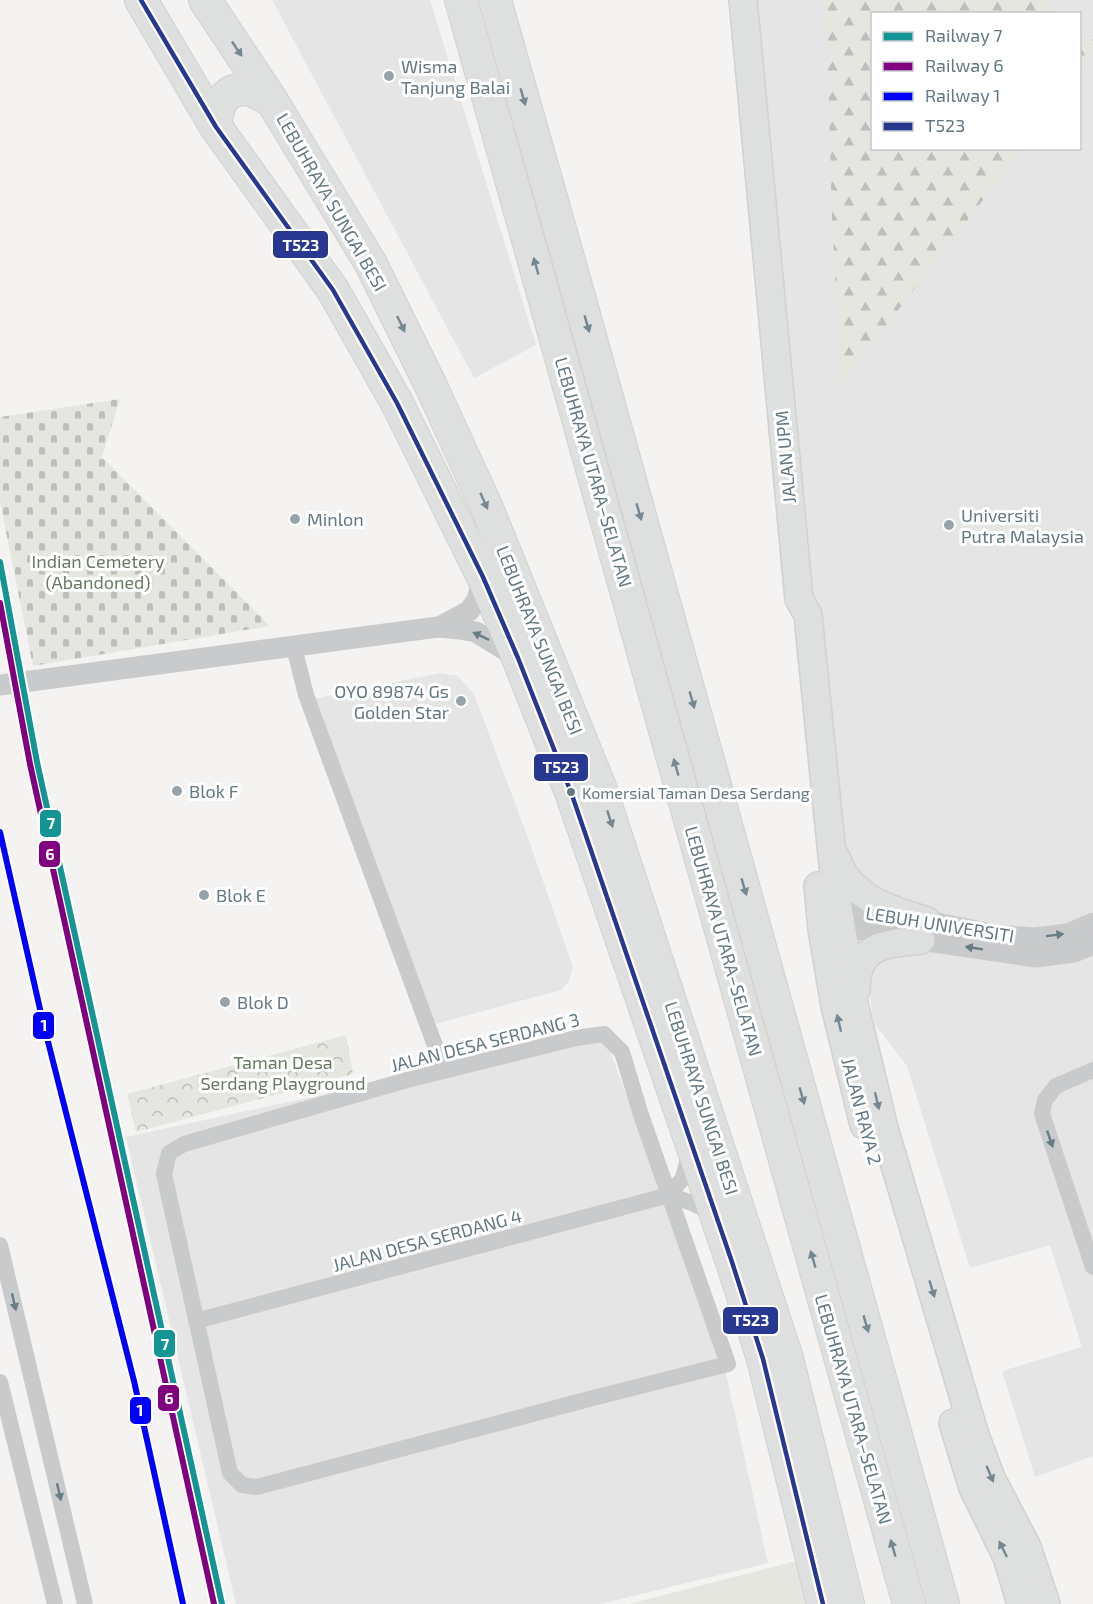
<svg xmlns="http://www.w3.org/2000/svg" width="1093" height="1604" viewBox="0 0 1093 1604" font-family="'Exo 2',sans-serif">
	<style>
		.built { fill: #e4e5e4; fill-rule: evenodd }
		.grass { fill: #e4e6df }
		.forest { fill: url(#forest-firs) }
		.cemetery { fill: url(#cemetery-stones) }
		.park { fill: url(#park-crowns) }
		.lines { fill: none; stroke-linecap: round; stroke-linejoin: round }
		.primary-casing { stroke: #d0d1d1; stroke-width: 30 }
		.motorway-casing { stroke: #d1d1d1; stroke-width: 34 }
		.minor { stroke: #c9cacb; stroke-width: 16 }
		.tertiary { stroke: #c9cacb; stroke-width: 21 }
		.primary { stroke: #dedfdf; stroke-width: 27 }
		.motorway { stroke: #dedfdf; stroke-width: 32 }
		.bus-1-casing { stroke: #fff; stroke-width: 9 }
		.bus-1 { stroke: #283890; stroke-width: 4.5 }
		.rail-1-casing { stroke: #fff; stroke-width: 10 }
		.rail-2-casing { stroke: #fff; stroke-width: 10 }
		.rail-3-casing { stroke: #fff; stroke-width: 10 }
		.rail-1 { stroke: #139593; stroke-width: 6 }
		.rail-2 { stroke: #800080; stroke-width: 6 }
		.rail-3 { stroke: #00f; stroke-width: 6 }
		.oneway { fill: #758790 }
		.oneway2 { fill: #687c86 }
		.poi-dot { fill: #96a3a9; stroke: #fff; stroke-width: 2 }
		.bus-dot { fill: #637882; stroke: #fff; stroke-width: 2 }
		.labels { text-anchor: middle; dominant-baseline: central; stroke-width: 6; stroke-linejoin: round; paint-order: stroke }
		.bus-label { font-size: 16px; fill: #637882; stroke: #fff; text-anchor: start }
		.poi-label { font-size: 18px; fill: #637882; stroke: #fff; text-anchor: start }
		.street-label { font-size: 18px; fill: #637882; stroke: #fff }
		.park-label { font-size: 18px; fill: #697962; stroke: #fff }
		.line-badge { stroke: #fff; stroke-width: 2 }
		.badge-label { font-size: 16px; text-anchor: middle; font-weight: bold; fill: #fff }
	</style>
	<defs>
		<pattern id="forest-firs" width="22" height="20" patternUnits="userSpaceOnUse" patternTransform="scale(1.5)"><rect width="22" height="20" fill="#e4e6df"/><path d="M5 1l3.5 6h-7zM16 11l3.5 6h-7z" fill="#bcbfba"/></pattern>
		<pattern id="cemetery-stones" width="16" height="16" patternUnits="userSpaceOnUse" patternTransform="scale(1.5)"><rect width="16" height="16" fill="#e4e6df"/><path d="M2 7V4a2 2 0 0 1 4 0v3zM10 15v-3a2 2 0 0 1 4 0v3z" fill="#bcbfba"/></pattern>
		<pattern id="park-crowns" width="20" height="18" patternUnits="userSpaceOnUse" patternTransform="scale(1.5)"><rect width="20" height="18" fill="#e4e6df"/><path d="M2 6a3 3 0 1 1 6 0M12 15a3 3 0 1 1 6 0" fill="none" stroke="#bcbfba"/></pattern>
	</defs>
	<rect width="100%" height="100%" fill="#f4f3f1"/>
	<!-- built -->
	<g class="built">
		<path d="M272,0H430L536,345L474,378Z"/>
		<path d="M753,0H1093V1456L1035,1477L1002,1371L1082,1347L1050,1245L970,1268L907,1066L874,1023L849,869L836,844ZM872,14H1080V148H872Z"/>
		<path d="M440,673L458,676L474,694L527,835L573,967L569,981L561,990L435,1024L314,699Z"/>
		<path d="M604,1034L725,1369L768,1563L600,1604H236L126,1137Z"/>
	</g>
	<!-- grass -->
	<path class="grass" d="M796,1561L806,1604H629Z"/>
	<!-- forest -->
	<g class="forest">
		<path d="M826,0H1042L1060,13L872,14V148L1022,149L839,387L838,326L832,218Z"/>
		<path d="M1080,29L1093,40V55L1080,73Z"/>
	</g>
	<!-- cemetery -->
	<path class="cemetery" d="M120,399L102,457L270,626L33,666L0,502V417Z"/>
	<!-- park -->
	<path class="park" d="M346,1035L353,1074L136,1132L127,1094Z"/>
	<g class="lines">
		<defs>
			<g id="primary">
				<path d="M743,0L799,599L808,615L836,895L854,1004L884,1128L974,1432L991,1478L1027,1547L1046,1604"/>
				<path d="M835,856C839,863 841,871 846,877C866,904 897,911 927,921"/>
				<path d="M818,886L822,929L835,1006L864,1125"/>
				<path d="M856,990C857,984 856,977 858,972C866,941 895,944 921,940"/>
				<path d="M953,1423L973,1488L1007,1557L1021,1604"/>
			</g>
			<g id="motorway">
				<path d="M141,0L216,127L333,290L397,403L483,577L518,658L572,795L732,1262L763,1359L823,1604"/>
				<path d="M205,0L272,101L371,264L432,388L487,508L600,787L787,1358L848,1604"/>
				<path d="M461,0L909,1604"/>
				<path d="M495,0L571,268L943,1604"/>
				<path d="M216,127C216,106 225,85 250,90C258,92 265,98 272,101"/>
			</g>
		</defs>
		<!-- primary casing -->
		<use href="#primary" class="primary-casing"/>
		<!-- motorway casing -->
		<use href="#motorway" class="motorway-casing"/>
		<!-- minor -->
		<g class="minor">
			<path d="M294,647L306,695L444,1070"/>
			<path d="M604,1034L622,1052L641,1115L728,1364L593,1398L257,1487L242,1485L230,1473L164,1174L169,1153L184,1144L407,1080L576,1038Z"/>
			<path d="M1093,1070L1056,1086L1045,1100L1042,1114L1093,1267"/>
			<path d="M669,1195L683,1178L690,1151"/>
			<path d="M669,1195L692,1203L715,1214"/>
			<path d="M0,1245L85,1604"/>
			<path d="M196,1321L669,1195"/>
			<path d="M0,1382L55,1604"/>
		</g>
		<!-- tertiary -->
		<g class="tertiary">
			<path d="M439,627L469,611L477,600L483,577"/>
			<path d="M0,685L438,627L460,629L476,632L518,658"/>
			<path d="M826,910H873L996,935L1034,938L1068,934L1093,923"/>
			<path d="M828,929L871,930L921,940L1036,957L1074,952L1093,944"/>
		</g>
		<!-- primary -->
		<use href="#primary" class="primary"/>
		<!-- motorway -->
		<use href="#motorway" class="motorway"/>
		<defs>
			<path id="bus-1" d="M141,0L216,127L333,290L397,403L483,577L518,658L572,795L732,1262L763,1359L823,1604"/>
		</defs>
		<!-- bus-1 casing -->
		<use href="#bus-1" class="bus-1-casing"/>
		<!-- bus-1 -->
		<use href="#bus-1" class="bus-1"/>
		<defs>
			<path id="rail-1" d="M0,562L37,762L222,1604"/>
			<path id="rail-2" d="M0,603L30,764L214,1604"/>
			<path id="rail-3" d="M0,832L42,1018L134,1381L183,1604"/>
		</defs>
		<!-- rail-1 casing -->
		<use href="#rail-1" class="rail-1-casing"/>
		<!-- rail-2 casing -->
		<use href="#rail-2" class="rail-2-casing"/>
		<!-- rail-3 casing -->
		<use href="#rail-3" class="rail-3-casing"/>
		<!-- rail-1 -->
		<use href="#rail-1" class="rail-1"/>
		<!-- rail-2 -->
		<use href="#rail-2" class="rail-2"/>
		<!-- rail-3 -->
		<use href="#rail-3" class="rail-3"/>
	</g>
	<!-- one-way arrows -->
	<defs><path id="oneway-solid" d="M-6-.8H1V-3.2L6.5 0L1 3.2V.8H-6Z" transform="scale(1.5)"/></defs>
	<g class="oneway">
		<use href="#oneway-solid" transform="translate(237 49) rotate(56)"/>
		<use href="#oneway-solid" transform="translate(523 97) rotate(74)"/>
		<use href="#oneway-solid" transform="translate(536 266) rotate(-106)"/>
		<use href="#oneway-solid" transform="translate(401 324) rotate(64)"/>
		<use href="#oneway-solid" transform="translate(587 324) rotate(74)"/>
		<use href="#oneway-solid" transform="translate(484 501) rotate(66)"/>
		<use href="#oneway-solid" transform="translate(639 512) rotate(74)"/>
		<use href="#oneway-solid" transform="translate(692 700) rotate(74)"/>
		<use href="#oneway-solid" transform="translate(676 767) rotate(-106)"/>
		<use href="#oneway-solid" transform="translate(610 819) rotate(72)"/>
		<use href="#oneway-solid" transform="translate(744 887) rotate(74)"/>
		<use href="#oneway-solid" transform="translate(839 1023) rotate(-103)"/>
		<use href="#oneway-solid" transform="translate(802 1096) rotate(74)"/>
		<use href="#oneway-solid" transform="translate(877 1101) rotate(77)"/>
		<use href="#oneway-solid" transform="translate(813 1259) rotate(-106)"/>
		<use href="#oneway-solid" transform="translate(932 1289) rotate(73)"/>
		<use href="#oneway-solid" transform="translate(866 1324) rotate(74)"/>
		<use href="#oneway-solid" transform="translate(990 1474) rotate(67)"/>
		<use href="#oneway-solid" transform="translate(893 1548) rotate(-106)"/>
		<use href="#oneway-solid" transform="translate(1003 1549) rotate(-116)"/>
	</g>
	<g class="oneway2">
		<use href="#oneway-solid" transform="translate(481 636) rotate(-155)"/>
		<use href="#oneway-solid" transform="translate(1055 935) rotate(-7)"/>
		<use href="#oneway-solid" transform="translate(974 948) rotate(-171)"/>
		<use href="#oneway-solid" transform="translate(1050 1139) rotate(71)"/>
		<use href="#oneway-solid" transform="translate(14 1302) rotate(77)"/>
		<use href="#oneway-solid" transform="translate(59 1492) rotate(77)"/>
	</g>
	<!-- markers -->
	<g class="poi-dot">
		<circle cx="389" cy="76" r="6"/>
		<circle cx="295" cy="519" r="6"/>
		<circle cx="949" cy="525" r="6"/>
		<circle cx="461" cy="701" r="6"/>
		<circle cx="177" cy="791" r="6"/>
		<circle cx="204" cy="895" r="6"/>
		<circle cx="225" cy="1002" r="6"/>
	</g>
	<circle class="bus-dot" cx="571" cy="792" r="5"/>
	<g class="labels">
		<!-- bus labels -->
		<g class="bus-label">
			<text x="582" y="792">Komersial Taman Desa Serdang</text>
		</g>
		<!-- poi labels -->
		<g class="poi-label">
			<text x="401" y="66">Wisma<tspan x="401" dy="21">Tanjung Balai</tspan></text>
			<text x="961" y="515">Universiti<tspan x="961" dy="21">Putra Malaysia</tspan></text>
			<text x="307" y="519">Minlon</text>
			<text x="449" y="691" text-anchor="end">OYO 89874 Gs<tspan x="449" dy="21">Golden Star</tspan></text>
			<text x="189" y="791">Blok F</text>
			<text x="216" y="895">Blok E</text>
			<text x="237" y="1002">Blok D</text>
		</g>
		<!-- street labels -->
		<g class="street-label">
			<text transform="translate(332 202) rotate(60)">LEBUHRAYA SUNGAI BESI</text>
			<text transform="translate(785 457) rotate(-95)">JALAN UPM</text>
			<text transform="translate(594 472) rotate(74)">LEBUHRAYA UTARA–SELATAN</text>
			<text transform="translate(540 640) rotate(68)">LEBUHRAYA SUNGAI BESI</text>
			<text transform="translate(940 924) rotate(9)">LEBUH UNIVERSITI</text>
			<text transform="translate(724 941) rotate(74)">LEBUHRAYA UTARA–SELATAN</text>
			<text transform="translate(485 1042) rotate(-14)">JALAN DESA SERDANG 3</text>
			<text transform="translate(702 1098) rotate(72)">LEBUHRAYA SUNGAI BESI</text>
			<text transform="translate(862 1111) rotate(75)">JALAN RAYA 2</text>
			<text transform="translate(427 1240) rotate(-15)">JALAN DESA SERDANG 4</text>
			<text transform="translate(854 1409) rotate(74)">LEBUHRAYA UTARA–SELATAN</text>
		</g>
		<!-- park labels -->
		<g class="park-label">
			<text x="98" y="561">Indian Cemetery<tspan x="98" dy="21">(Abandoned)</tspan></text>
			<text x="283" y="1062">Taman Desa<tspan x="283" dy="21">Serdang Playground</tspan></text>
		</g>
	</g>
	<g class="line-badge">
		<rect x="272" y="230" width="57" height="29" rx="6" fill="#283890"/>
		<rect x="533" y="753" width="56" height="29" rx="6" fill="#283890"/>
		<rect x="39" y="809" width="23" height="29" rx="6" fill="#139593"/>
		<rect x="38" y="840" width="23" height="28" rx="6" fill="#800080"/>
		<rect x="32" y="1011" width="23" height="29" rx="6" fill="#00f"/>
		<rect x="722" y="1306" width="57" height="29" rx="6" fill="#283890"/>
		<rect x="153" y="1329" width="23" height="29" rx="6" fill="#139593"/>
		<rect x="157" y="1384" width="23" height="28" rx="6" fill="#800080"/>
		<rect x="129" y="1396" width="23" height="29" rx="6" fill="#00f"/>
	</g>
	<g class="badge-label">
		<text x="301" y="251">T523</text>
		<text x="561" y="773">T523</text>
		<text x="51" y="829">7</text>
		<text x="50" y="860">6</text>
		<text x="44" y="1031">1</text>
		<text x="751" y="1326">T523</text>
		<text x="165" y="1350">7</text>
		<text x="169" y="1404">6</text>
		<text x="140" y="1416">1</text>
	</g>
	<!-- legend -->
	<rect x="871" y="12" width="210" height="138" fill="#ffffff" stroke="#c1c9cd" stroke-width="1.5"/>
	<rect x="883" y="32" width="30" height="9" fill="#139593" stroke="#c1c9cd" stroke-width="1.5"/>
	<text x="925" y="42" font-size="18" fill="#637882">Railway 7</text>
	<rect x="883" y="62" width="30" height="9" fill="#800080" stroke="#c1c9cd" stroke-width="1.5"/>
	<text x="925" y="72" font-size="18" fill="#637882">Railway 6</text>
	<rect x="883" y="92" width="30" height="9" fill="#0000ff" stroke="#c1c9cd" stroke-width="1.5"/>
	<text x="925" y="102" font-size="18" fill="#637882">Railway 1</text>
	<rect x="883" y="122" width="30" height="9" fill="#283890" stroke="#c1c9cd" stroke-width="1.5"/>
	<text x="925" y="132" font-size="18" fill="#637882">T523</text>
</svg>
